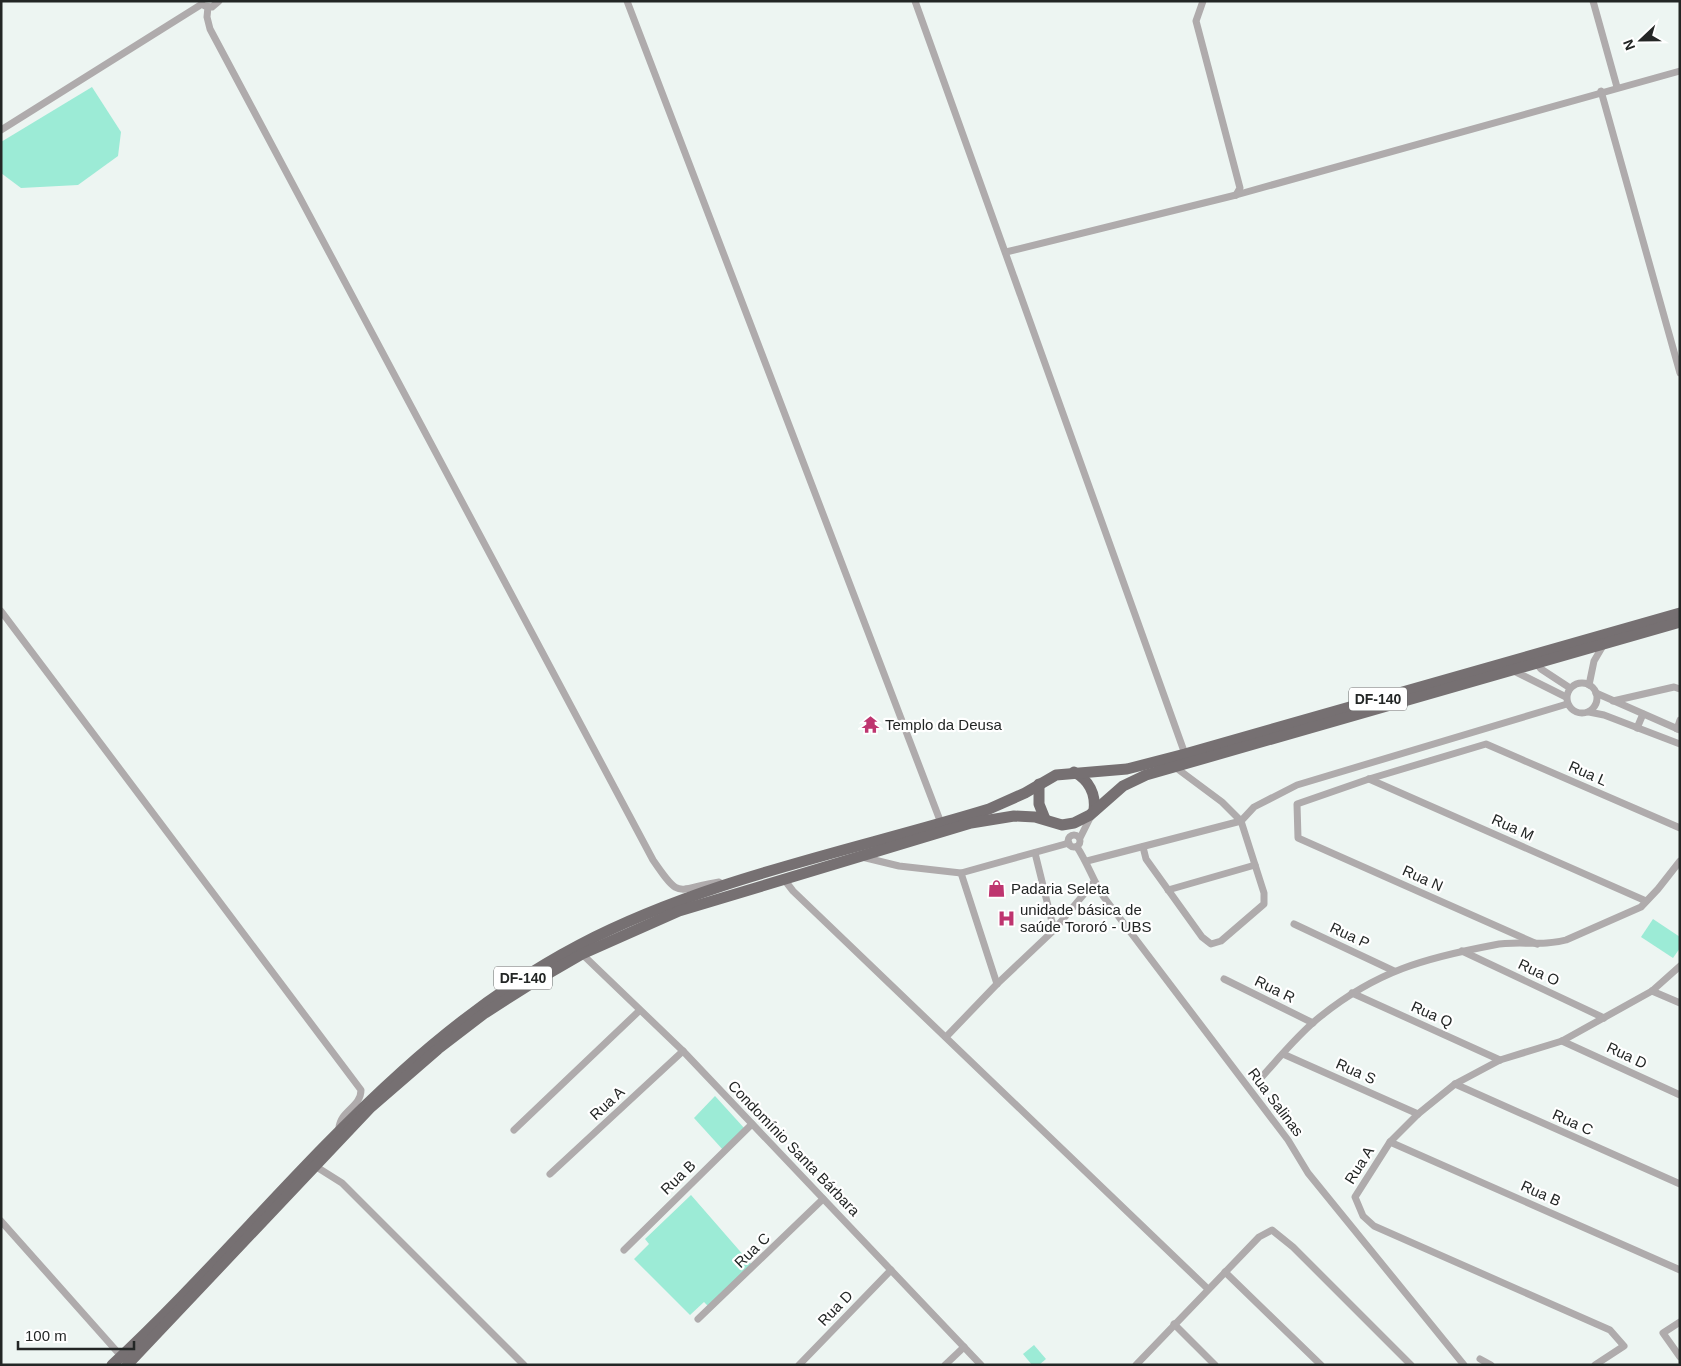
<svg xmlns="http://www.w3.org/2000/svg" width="1681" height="1366" viewBox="0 0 1681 1366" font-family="Arial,sans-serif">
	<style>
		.green { fill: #9cebd6 }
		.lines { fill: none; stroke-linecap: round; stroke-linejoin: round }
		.minor { stroke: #afabac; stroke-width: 7 }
		.primary { stroke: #767072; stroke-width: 11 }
		.labels { text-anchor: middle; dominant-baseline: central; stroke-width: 4.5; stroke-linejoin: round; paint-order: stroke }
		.shield { fill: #fff; stroke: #656766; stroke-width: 1 }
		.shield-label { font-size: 14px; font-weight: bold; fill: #232625 }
		.poi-label { font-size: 15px; fill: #232625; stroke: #fff; text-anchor: start }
		.street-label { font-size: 15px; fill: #232625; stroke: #fff }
	</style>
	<rect width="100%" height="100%" fill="#edf5f2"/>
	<!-- green -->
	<g class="green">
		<path d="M92,87L121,132L118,156L78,185L21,188L1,173V142Z"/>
		<path d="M1653,919L1680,937V948L1673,958L1641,937Z"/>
		<path d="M715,1096L745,1129L724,1151L694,1118Z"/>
		<path d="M691,1195L752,1265L709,1307L704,1302L690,1315L634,1259L649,1244L645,1239Z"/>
		<path d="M1034,1345L1046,1359L1039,1365H1032L1023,1354Z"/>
	</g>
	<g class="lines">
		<!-- minor -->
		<g class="minor">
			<path d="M627,1L941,823"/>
			<path d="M915,1L1185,754"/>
			<path d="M1203,1L1196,21L1240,188L1236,195"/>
			<path d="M1593,1L1617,87"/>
			<path d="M205,6L212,7L219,1"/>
			<path d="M208,7L207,17L210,29L653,860C681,901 675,889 719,882L723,885"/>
			<path d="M1601,91L1680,373"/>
			<path d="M1,130L202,4"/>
			<path d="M1006,252L1236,195L1680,71"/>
			<path d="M1,611L361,1090C361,1107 340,1111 339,1128"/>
			<path d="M1536,663L1541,669L1570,688"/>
			<path d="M1512,670L1566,697"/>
			<circle cx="1582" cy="698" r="15"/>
			<path d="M1589,685L1594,661L1604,644"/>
			<path d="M1596,693L1680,730"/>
			<path d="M1613,701L1674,687L1680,689"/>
			<path d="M1589,712L1604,715L1680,744"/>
			<path d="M1637,728L1643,714"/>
			<path d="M1677,729L1680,720"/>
			<path d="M1369,779L1646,901"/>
			<circle cx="1074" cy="841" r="6"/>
			<path d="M1080,838L1091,816"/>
			<path d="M1077,847C1087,862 1093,880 1103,896L1288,1140L1308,1173L1464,1365"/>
			<path d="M1143,847L1146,859L1202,937L1211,944L1221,941L1264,904V893L1241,821L1222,802L1175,767"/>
			<path d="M1035,853L1054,930"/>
			<path d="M862,857L899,866L961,873L1069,843"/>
			<path d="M1087,861L1241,821L1254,807L1297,785L1567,704"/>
			<path d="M961,873L997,984"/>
			<path d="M783,878L793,891L1208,1289"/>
			<path d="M1168,890L1255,865"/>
			<path d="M1294,924L1394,971"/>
			<path d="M1537,944L1298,838L1297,804L1369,779L1486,744L1680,828"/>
			<path d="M1462,951L1604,1018"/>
			<path d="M582,954L683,1051L981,1365"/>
			<path d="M1224,979L1313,1023"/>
			<path d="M1652,991L1680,1003"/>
			<path d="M1352,993L1500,1060"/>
			<path d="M946,1037L997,984L1054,930L1094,882"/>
			<path d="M1562,1041L1680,1095"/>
			<path d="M1283,1054L1418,1114"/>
			<path d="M1260,1079C1279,1058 1299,1033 1321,1016C1377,971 1425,958 1494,945C1518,940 1542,947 1566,940L1641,907L1658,889L1680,861"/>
			<path d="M1455,1084L1680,1184"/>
			<path d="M514,1130L639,1011"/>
			<path d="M1390,1142L1680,1270"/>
			<path d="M315,1166L342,1183L524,1365"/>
			<path d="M550,1174L683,1051"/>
			<path d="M1,1221L121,1356"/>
			<path d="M624,1250L752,1124"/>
			<path d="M1225,1272L1321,1365"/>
			<path d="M698,1319L823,1199"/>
			<path d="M1680,1322L1663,1333L1680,1357"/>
			<path d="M1174,1324L1215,1365"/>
			<path d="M1480,1359L1491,1365"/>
			<path d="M799,1365L891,1270"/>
			<path d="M945,1365L964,1347"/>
			<path d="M1136,1365L1259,1237L1272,1230L1293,1247L1411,1365"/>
			<path d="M1595,1365L1624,1346L1610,1330L1374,1226L1363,1216L1355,1197L1390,1142L1418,1114L1455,1084L1500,1060L1562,1041L1652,991L1680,966"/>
		</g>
		<!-- primary -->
		<g class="primary">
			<path d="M1074,772C1089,780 1096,794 1094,811"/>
			<path d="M1039,784V804L1045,819"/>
			<path d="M112,1365C267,1221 387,1046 579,945C707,878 852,851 989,809L1025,793L1056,775L1127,769L1185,754L1680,613"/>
			<path d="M127,1365L371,1107L438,1049L485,1013L532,983L582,954L679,911L971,823L1014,816L1035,817L1062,825L1074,823L1090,815L1123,786L1146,775L1680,622"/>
		</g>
	</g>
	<!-- icons -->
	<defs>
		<symbol id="temple-bare" viewBox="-9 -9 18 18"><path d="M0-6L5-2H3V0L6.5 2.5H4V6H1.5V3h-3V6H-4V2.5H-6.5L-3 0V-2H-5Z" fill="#be356f" stroke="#fff" stroke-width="2.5" paint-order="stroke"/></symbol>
		<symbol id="shop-bare" viewBox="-9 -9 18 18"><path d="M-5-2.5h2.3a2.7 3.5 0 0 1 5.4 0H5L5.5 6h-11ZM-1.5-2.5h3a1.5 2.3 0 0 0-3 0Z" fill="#be356f" stroke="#fff" stroke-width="2.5" paint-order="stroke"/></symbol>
		<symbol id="hospital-bare" viewBox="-9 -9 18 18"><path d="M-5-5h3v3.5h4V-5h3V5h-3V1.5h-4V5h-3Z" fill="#be356f" stroke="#fff" stroke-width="2.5" paint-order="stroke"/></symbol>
	</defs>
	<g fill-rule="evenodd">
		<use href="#temple-bare" x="858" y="712" width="25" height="25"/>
		<use href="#shop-bare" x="984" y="876" width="25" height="25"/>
		<use href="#hospital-bare" x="994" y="906" width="25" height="25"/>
	</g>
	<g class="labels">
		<!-- shield labels -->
		<g class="shield">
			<rect x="1349" y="687.5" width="58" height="23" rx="4"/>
			<rect x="494" y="966.5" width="58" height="23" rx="4"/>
		</g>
		<g class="shield-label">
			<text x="1378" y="699">DF-140</text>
			<text x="523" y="978">DF-140</text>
		</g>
		<!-- poi labels -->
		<g class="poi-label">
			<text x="885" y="724">Templo da Deusa</text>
			<text x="1011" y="888">Padaria Seleta</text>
			<text x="1020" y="909">unidade básica de<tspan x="1020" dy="17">saúde Tororó - UBS</tspan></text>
		</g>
		<!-- street labels -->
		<g class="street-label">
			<text transform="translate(1588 773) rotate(24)">Rua L</text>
			<text transform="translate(1513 827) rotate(24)">Rua M</text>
			<text transform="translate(1423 878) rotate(24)">Rua N</text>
			<text transform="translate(1350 935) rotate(25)">Rua P</text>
			<text transform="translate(1539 972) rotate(25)">Rua O</text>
			<text transform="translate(1275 989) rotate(26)">Rua R</text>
			<text transform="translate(1432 1014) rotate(24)">Rua Q</text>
			<text transform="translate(1627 1055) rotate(25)">Rua D</text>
			<text transform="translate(1356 1071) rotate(24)">Rua S</text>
			<text transform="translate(1276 1102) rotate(53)">Rua Salinas</text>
			<text transform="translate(607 1103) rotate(-43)">Rua A</text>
			<text transform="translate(1573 1122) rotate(24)">Rua C</text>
			<text transform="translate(794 1148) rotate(46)">Condomínio Santa Bárbara</text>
			<text transform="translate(1359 1165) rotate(-58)">Rua A</text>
			<text transform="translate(678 1177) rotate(-44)">Rua B</text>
			<text transform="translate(1541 1193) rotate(24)">Rua B</text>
			<text transform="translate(752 1250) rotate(-44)">Rua C</text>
			<text transform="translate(835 1308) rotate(-46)">Rua D</text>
		</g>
	</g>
	<!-- border -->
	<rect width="1681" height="1366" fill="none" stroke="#232625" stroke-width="5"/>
	<!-- north arrow -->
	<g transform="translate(1641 40) rotate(248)" stroke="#ffffff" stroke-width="4" paint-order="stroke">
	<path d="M0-4L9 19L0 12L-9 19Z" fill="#232625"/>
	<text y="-8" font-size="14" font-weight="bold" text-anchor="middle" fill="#232625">N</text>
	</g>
	<!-- scale -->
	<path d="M18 1341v8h116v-8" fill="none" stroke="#232625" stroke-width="2.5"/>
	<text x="25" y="1341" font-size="15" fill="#232625" stroke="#ffffff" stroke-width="4" paint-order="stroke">100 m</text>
</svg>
